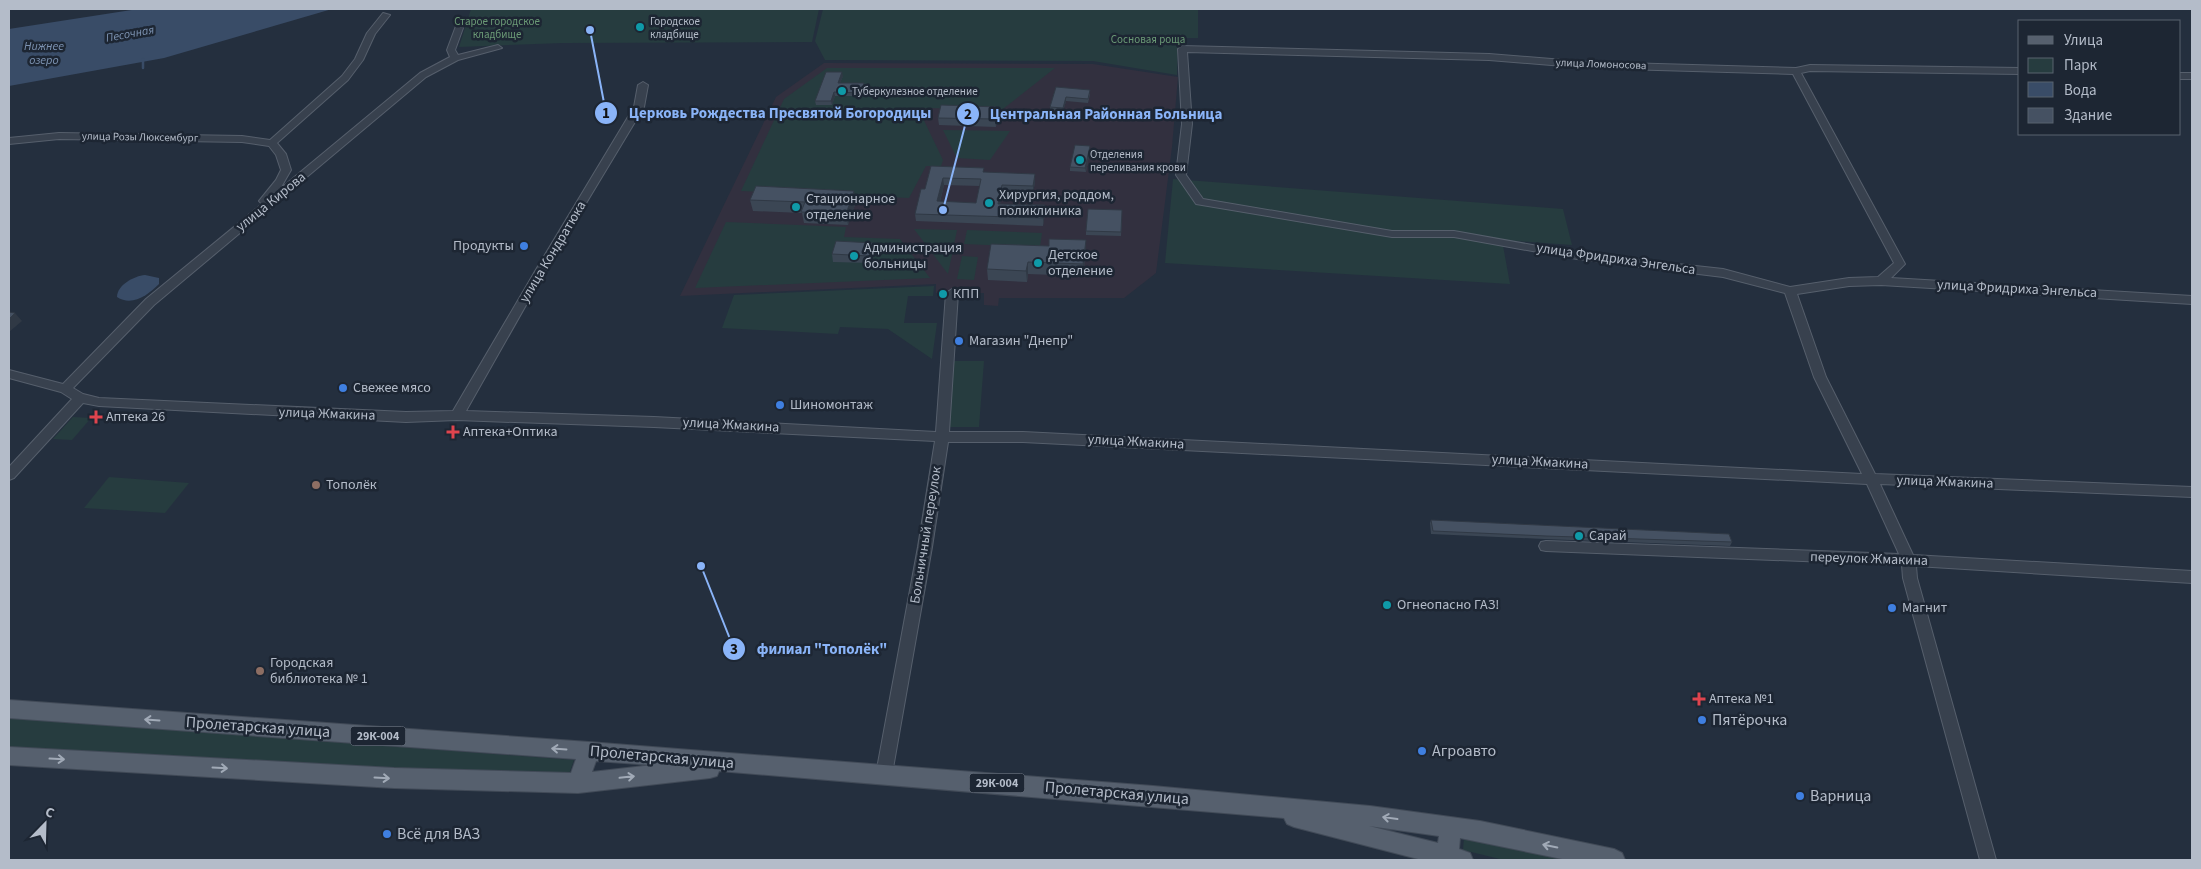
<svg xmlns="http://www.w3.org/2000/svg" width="2201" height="869" viewBox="0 0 2201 869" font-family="'Source Sans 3',sans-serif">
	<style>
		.medical { fill: #32303f }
		.green { fill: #263c3f }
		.water { fill: #394c67 }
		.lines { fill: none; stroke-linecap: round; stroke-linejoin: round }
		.stream { stroke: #394c67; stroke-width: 2.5 }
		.minor-casing { stroke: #565f6c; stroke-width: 2 }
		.major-casing { stroke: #414a57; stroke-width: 2 }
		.minor { fill: #38414e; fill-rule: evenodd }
		.major { fill: #56606e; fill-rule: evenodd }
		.wall { fill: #3b4654; fill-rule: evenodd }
		.shaded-wall { fill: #303945 }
		.building { fill: #455162; stroke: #303945; fill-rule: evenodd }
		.oneway { stroke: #a1aab7 }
		.culture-dot { fill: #0f9aa8; stroke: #1d2633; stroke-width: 2 }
		.shop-dot { fill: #3f7fe0; stroke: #1d2633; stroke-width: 2 }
		.health-dot { fill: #e0444e; stroke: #1d2633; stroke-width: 2 }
		.education-dot { fill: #8d6e63; stroke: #1d2633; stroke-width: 2 }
		.labels { text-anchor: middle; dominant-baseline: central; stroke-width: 5; stroke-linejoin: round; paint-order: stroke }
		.far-park-label { font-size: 11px; fill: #6b9a76; stroke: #1d2633 }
		.far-poi-label { font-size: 11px; fill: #b4bcc9; stroke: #1d2633; text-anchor: start }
		.far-street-label { font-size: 11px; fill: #b4bcc9; stroke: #1d2633 }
		.far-water-label { font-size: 12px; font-style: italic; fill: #7c92b1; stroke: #1d2633 }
		.shield { fill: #1d2633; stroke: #878f9c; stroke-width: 1 }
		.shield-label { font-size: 12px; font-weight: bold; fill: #b4bcc9 }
		.poi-label { font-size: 14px; fill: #b4bcc9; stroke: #1d2633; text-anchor: start }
		.street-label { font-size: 14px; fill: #b4bcc9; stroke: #1d2633 }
		.near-poi-label { font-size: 16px; fill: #b4bcc9; stroke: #1d2633; text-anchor: start }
		.near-street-label { font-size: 16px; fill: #b4bcc9; stroke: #1d2633 }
		.leader { fill: none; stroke: #8ab4f8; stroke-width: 2 }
		.callout-dot { fill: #8ab4f8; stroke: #1d2633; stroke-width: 2 }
		.mark-label { font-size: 15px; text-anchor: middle; font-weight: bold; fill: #111 }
		.callout-label { font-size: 15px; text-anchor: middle; font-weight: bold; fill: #8ab4f8; stroke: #1d2633; stroke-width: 5; stroke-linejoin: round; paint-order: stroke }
	</style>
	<rect width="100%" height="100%" fill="#242f3e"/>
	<!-- medical -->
	<path class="medical" d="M824,63L1093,64L1178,77L1172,147L1156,273L1124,298H999L998,306L984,305V293H936V284L680,296L776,97Z"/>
	<!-- green -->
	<g class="green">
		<path d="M471,9H819L812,42L563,43L459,47Z"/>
		<path d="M823,9H1198V38H1178L1177,75L1093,61L825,60L815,41Z"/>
		<path d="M827,68H1055L1003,109L918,108L943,160L941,166H926L909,198L741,191L784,99Z"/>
		<path d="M943,130L1010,131L990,160L957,158Z"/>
		<path d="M1173,179L1563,209L1572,245L1502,240L1510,284L1165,263Z"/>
		<path d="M726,222L846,227L844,237L900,239L930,278L695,288Z"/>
		<path d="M914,229L957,230L948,274Z"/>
		<path d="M967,230L1042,233L1040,247L964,244Z"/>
		<path d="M962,256L978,257L974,280L957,279Z"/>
		<path d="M934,286L933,296H908L904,323H937L932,359L888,329L840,327L838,334L722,328L734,295Z"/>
		<path d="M953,361H984L979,427H946Z"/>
		<path d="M73,417L91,418L72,440L53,439Z"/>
		<path d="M109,477L189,483L165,513L84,508Z"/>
		<path d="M9,717L574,760L569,774L357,767L9,748Z"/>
		<path d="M1464,837L1566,860H1504L1463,850Z"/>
	</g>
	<!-- water -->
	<g class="water">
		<path d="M138,9H332L164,58L9,86V29Z"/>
		<path d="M145,275L159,278V284C148,295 132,307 117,297C117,285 134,276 145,275Z"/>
	</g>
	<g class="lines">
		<!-- stream -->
		<path class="stream" d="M143,59V68"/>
		<defs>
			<g id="minor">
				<path d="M383,13L390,15L375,34L363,60L348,80L277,143L286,154L291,170L280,189L420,73L450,57L447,50L456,26L463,28L455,50L458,55L498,45L502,48L458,60L426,77L154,305L73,388L83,394L99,398L406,412L453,411L537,268L634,107L638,85L643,82L648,85L644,107L547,268L466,411L654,417L936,432L946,293L952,289L958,293L949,432H1023L1862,474L1814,377L1785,293L1723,277L1577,259L1454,237H1392L1196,204L1176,175L1182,124L1178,49L1182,46L1489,54L1588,62L1796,68L1810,65L2020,68V74L1810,71L1801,73L1905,264L1891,278L2192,296V304L1881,285L1849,286L1797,294L1826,377L1875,474L2192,487V497L1880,484L1913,555L2192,571V583L1916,566L1917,578L1996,860H1980L1903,578L1902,565L1546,551L1541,550L1539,546L1541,542L1546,541L1899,554L1867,484L1023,442H948L932,547L892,774L890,779L884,781L878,779L876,774L918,547L935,441L654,427L457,420L406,422L99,406L83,403L14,478L9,480V467L72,399L61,392L9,378V370L63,384L146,299L262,204L259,201L276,180L281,170L276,155L269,146L242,142L59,139L9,144V138L59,133L242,136L270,140L342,76L355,59L367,33ZM1187,52L1489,60L1588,68L1793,74L1894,263L1878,277L1849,278L1790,287L1723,269L1577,253L1454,231H1392L1203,199L1186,175L1192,124Z"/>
				<rect x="2180" y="73" width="12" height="6"/>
			</g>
			<path id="major" d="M9,700L589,742L1153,786L1370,806L1480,821L1614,849L1622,853L1625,860H1567L1460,838L1459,849L1470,853L1473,860H1422L1294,827L1287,824L1284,818L719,771L717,776L710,778L578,793L394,788L9,765V747L394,768L571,773L576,759L9,718ZM596,761L653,765L592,772ZM1369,826L1439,836L1438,843Z"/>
		</defs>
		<!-- minor casing -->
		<use href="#minor" class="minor-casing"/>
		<!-- major casing -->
		<use href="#major" class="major-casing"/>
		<!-- minor -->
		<use href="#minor" class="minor"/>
		<!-- major -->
		<use href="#major" class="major"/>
	</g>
	<!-- wall -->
	<g class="wall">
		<path d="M843,76L840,83L864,87L861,96H835L832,105H816L815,101Z"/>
		<path d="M1056,87L1090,94L1088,103L1066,101L1063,111L1050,110V107Z"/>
		<path d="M998,107V114L996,127L939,125L938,118Z"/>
		<path d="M1090,150L1086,172L1070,171V167Z"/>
		<path d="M931,166L984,172L1035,181L1033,194L1002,192L1000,204L1045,213L1043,226L916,221L915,214L925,189ZM944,185L980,186L976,203L940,202Z"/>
		<path d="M750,200L856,202L848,225L804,223L802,213L753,211Z"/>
		<path d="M1122,210L1121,236L1086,235V231Z"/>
		<path d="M875,250L871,263L833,262L832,254Z"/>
		<path d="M1086,251L1083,276L1028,274L1027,282L988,280L987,269Z"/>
		<path d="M1431,520L1732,542L1730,546L1544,539L1431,534L1430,523Z"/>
	</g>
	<!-- shaded-wall -->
	<g class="shaded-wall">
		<path d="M842,72L843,76L839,86L838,83Z"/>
		<path d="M864,83V87L861,96V93Z"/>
		<path d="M834,92L835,96L832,105L831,101Z"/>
		<path d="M1066,97V101L1063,111V108Z"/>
		<path d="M998,107V114L996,127L995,119Z"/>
		<path d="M1090,146V150L1086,172L1085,168Z"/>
		<path d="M1035,174V181L1033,194V186Z"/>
		<path d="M943,178L944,185L938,209L937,201Z"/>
		<path d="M1002,185V192L999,211L998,204Z"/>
		<path d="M854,191L856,202L848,225L846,214Z"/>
		<path d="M1045,205V213L1043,226V218Z"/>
		<path d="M1086,240V251L1083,276V264Z"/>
		<path d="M873,243L875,250L871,263L869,256Z"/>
		<path d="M1028,262V274L1027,282L1026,271Z"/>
		<path d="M15,313L22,321L9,332V319Z"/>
	</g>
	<!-- building -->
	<g class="building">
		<path d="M826,72H842L838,83H864L861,93L834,92L831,101H815Z"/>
		<path d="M1056,87L1090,90L1088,99L1066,97L1063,108L1050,107Z"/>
		<path d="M941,105L998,107L995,119L938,118Z"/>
		<path d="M1075,145L1090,146L1085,168L1070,167Z"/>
		<path d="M931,166L984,168L983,172L1035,174L1033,186L1002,185L998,204L1045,205L1043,218L915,214L921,189H925ZM943,178L981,179L976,203L937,201Z"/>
		<path d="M756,186L854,191L846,214L801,212L805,202L750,200Z"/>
		<path d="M1088,209L1122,210L1121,232L1086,231Z"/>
		<path d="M1049,239L1086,240L1083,264L1028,262L1026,271L987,269L991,244L1049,246Z"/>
		<path d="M836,241L873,243L869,256L832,254Z"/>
		<path d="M9,312L15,313L9,319Z"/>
		<path d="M1431,520L1729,534L1732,542L1546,536L1433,531Z"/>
	</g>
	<!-- one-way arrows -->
	<defs><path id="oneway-shaft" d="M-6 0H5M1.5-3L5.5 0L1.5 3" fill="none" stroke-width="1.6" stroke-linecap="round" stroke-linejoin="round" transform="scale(1.25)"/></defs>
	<g class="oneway">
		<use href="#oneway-shaft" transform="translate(152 720) rotate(-176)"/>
		<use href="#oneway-shaft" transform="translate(559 749) rotate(-176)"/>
		<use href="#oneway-shaft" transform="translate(57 759) rotate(3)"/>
		<use href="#oneway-shaft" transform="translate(220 768) rotate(3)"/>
		<use href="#oneway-shaft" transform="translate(627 777) rotate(-6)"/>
		<use href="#oneway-shaft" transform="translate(382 778) rotate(3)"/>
		<use href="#oneway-shaft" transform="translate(1390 818) rotate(-172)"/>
		<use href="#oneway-shaft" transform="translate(1550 846) rotate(-168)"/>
	</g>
	<!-- markers -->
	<g class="culture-dot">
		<circle cx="640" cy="27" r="5"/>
		<circle cx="842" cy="91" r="5"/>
		<circle cx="1080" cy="160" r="5"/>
		<circle cx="989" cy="203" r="5"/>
		<circle cx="796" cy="207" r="5"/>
		<circle cx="854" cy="256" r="5"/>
		<circle cx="1038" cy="263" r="5"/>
		<circle cx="943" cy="294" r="5"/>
		<circle cx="1579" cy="536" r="5"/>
		<circle cx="1387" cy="605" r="5"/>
	</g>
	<g class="shop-dot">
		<circle cx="524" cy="246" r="5"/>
		<circle cx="959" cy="341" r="5"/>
		<circle cx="343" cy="388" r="5"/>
		<circle cx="780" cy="405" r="5"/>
		<circle cx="1892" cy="608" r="5"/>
		<circle cx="1702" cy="720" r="5"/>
		<circle cx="1422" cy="751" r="5"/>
		<circle cx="1800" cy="796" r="5"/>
		<circle cx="387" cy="834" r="5"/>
	</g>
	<g class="health-dot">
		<path d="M93.5 409.5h5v5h5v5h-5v5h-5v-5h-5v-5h5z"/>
		<path d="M450.5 424.5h5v5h5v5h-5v5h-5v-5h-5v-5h5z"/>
		<path d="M1696.5 691.5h5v5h5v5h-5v5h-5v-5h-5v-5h5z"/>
	</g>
	<g class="education-dot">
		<circle cx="316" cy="485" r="5"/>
		<circle cx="260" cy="671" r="5"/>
	</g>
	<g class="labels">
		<!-- far-park labels -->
		<g class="far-park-label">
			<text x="497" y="21">Старое городское<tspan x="497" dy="13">кладбище</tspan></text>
			<text x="1148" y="39">Сосновая роща</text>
		</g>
		<!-- far-poi labels -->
		<g class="far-poi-label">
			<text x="650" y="21">Городское<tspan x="650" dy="13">кладбище</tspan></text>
			<text x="852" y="91">Туберкулезное отделение</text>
			<text x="1090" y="154">Отделения<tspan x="1090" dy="13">переливания крови</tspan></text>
		</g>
		<!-- far-street labels -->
		<g class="far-street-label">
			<text transform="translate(1601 64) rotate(2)">улица Ломоносова</text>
			<text transform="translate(140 137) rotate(1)">улица Розы Люксембург</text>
		</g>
		<!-- far-water labels -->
		<g class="far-water-label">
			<text transform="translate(130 34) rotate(-10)">Песочная</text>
			<text x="44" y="46">Нижнее<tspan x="44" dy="14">озеро</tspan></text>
		</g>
		<!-- shield labels -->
		<g class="shield">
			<rect x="350.5" y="726.5" width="55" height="19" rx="4"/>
			<rect x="969.5" y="773.5" width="55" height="19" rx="4"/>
		</g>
		<g class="shield-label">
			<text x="378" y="736">29К-004</text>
			<text x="997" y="783">29К-004</text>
		</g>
		<!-- poi labels -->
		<g class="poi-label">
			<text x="999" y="195">Хирургия, роддом,<tspan x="999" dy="16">поликлиника</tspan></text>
			<text x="806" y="199">Стационарное<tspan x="806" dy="16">отделение</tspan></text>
			<text x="514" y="246" text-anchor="end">Продукты</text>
			<text x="864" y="248">Администрация<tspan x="864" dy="16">больницы</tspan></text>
			<text x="1048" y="255">Детское<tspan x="1048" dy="16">отделение</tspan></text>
			<text x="953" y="294">КПП</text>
			<text x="969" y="341">Магазин "Днепр"</text>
			<text x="353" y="388">Свежее мясо</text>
			<text x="790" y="405">Шиномонтаж</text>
			<text x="106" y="417">Аптека 26</text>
			<text x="463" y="432">Аптека+Оптика</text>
			<text x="326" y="485">Тополёк</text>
			<text x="1589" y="536">Сарай</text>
			<text x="1397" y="605">Огнеопасно ГАЗ!</text>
			<text x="1902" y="608">Магнит</text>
			<text x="270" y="663">Городская<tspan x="270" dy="16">библиотека № 1</tspan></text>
			<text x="1709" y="699">Аптека №1</text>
		</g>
		<!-- street labels -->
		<g class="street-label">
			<text transform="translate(271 202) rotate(-39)">улица Кирова</text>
			<text transform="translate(553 252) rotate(-59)">улица Кондратюка</text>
			<text transform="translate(1616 259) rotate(8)">улица Фридриха Энгельса</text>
			<text transform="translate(2017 289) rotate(3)">улица Фридриха Энгельса</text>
			<text transform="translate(327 414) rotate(2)">улица Жмакина</text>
			<text transform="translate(731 425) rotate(3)">улица Жмакина</text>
			<text transform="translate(1136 442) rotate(3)">улица Жмакина</text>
			<text transform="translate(1540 462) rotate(3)">улица Жмакина</text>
			<text transform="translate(1945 482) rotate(2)">улица Жмакина</text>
			<text transform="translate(926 535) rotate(-81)">Больничный переулок</text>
			<text transform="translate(1869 559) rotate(2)">переулок Жмакина</text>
		</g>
		<!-- near-poi labels -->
		<g class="near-poi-label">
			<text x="1712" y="720">Пятёрочка</text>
			<text x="1432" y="751">Агроавто</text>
			<text x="1810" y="796">Варница</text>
			<text x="397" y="834">Всё для ВАЗ</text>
		</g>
		<!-- near-street labels -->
		<g class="near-street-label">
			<text transform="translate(258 727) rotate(4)">Пролетарская улица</text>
			<text transform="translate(662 757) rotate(5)">Пролетарская улица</text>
			<text transform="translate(1117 793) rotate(5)">Пролетарская улица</text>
		</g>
	</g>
	<!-- callouts -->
	<path class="leader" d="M590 30L606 113M943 210L968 114M701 566L734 649"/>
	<g class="callout-dot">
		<circle cx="590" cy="30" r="5"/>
		<circle cx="943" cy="210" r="5"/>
		<circle cx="701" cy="566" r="5"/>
		<circle cx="606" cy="113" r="12"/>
		<circle cx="968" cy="114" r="12"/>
		<circle cx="734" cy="649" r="12"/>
	</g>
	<g class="mark-label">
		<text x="606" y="118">1</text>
		<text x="968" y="119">2</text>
		<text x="734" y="654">3</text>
	</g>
	<g class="callout-label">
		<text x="780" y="118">Церковь Рождества Пресвятой Богородицы</text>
		<text x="1106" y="119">Центральная Районная Больница</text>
		<text x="822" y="654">филиал "Тополёк"</text>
	</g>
	<!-- border -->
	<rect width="2201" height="869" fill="none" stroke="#b4bcc9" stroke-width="20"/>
	<!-- legend -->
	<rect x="2018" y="20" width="162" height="115" fill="#1d2633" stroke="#59626f"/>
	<rect x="2028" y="36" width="25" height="8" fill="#56606e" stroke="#59626f"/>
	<text x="2064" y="45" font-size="15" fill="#b4bcc9">Улица</text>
	<rect x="2028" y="58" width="25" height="15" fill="#263c3f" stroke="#59626f"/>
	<text x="2064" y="70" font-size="15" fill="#b4bcc9">Парк</text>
	<rect x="2028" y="82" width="25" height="15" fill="#394c67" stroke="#59626f"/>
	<text x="2064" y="95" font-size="15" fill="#b4bcc9">Вода</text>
	<rect x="2028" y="108" width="25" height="15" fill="#455162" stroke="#59626f"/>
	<text x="2064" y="120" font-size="15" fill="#b4bcc9">Здание</text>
	<!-- north arrow -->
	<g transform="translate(45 824) rotate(23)" stroke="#1d2633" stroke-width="4" paint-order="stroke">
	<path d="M0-4L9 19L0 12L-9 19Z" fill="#b4bcc9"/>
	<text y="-8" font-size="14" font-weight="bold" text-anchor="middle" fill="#b4bcc9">С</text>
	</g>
</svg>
